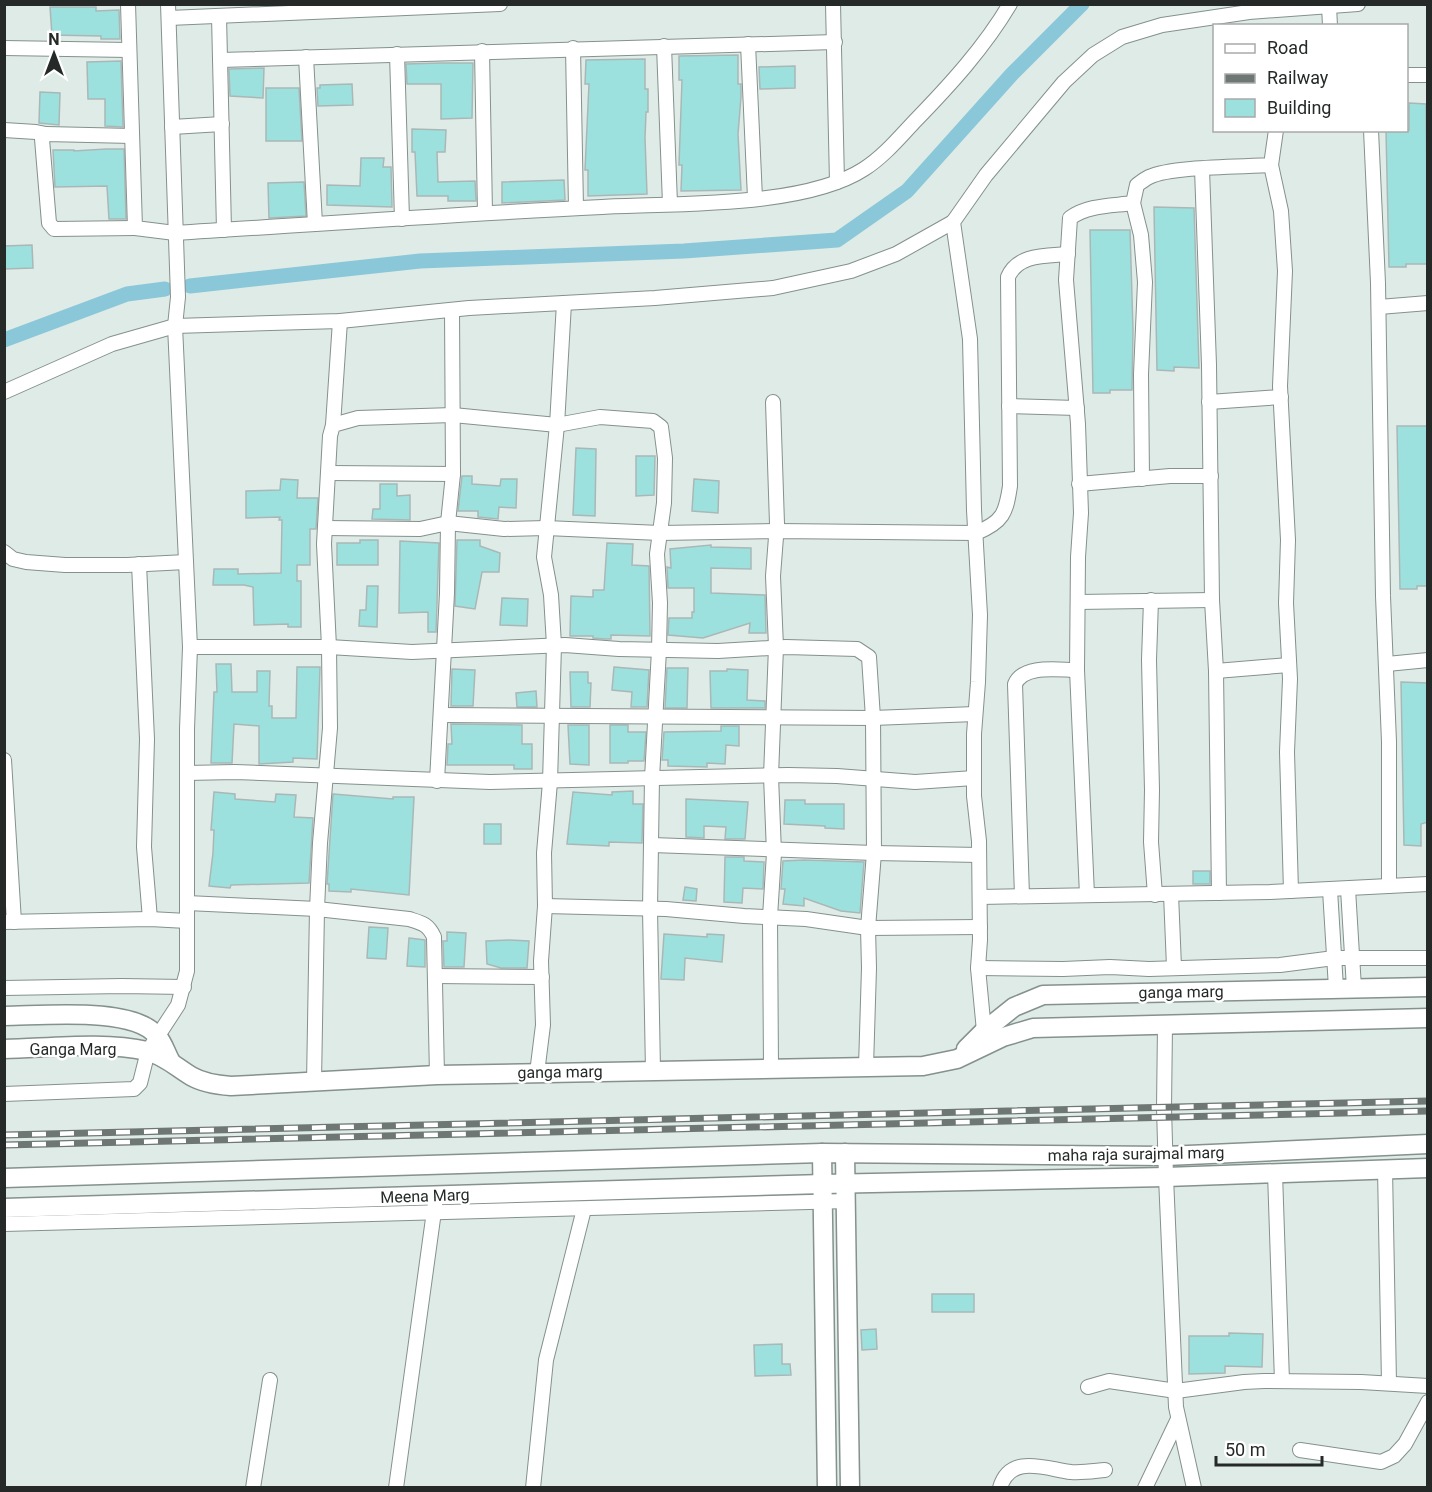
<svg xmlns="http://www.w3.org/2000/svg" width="1432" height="1492" viewBox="0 0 1432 1492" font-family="Roboto,sans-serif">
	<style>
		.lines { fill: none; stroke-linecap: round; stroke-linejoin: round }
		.canal { stroke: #89c7d9; stroke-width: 15 }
		.building { fill: #9de1df; stroke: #a9b8b7; stroke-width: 1.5 }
		.street-casing { stroke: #84918c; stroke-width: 16 }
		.secondary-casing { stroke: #84918c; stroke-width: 21 }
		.street { stroke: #fff; stroke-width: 14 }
		.secondary { stroke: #fff; stroke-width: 18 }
		.rail-casing { stroke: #6f7774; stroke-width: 7 }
		.rail { stroke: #fff; stroke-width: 4.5; stroke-dasharray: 14; stroke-linecap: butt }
		.labels { text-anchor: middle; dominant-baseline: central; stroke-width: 5; stroke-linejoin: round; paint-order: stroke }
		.street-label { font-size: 16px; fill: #252a28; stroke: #fff }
	</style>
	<rect width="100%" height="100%" fill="#deebe6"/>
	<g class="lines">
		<!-- canal -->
		<g class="canal">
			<path d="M190,286L420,261L684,251L837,240L907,191L1012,74L1082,4"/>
			<path d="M4,340L127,294L165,289"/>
		</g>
	</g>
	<!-- building -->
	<g class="building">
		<path d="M50,7H96V11L119,10L120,39H101V36L52,35Z"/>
		<path d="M738,55V84H741V97L738,134L741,190L681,191L682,165H679L682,80H679V56Z"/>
		<path d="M645,59V89H648V112H646L645,138L647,194L588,196V170H585L589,84H585L586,60Z"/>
		<path d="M121,61L123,127L105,126V99H88L87,62Z"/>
		<path d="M441,63H473L472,118L441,119V84H407L406,64Z"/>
		<path d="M795,66V88L760,89L759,67Z"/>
		<path d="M264,68L263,98L230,96L229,69Z"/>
		<path d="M352,84L353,105L318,106L317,88H320V85Z"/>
		<path d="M266,88H299L302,141H266Z"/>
		<path d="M40,92L60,93L59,125L39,123Z"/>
		<path d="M1409,103L1426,104L1428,264H1406V267H1389L1386,130H1409Z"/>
		<path d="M412,129L446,130L445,152H437L438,182L475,181L476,201H448V196H417L415,152H412Z"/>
		<path d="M106,149H124L126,219H109L107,186L55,187L53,150H74V151Z"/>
		<path d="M361,158H384L383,167H391L392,207L327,205V185L360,186Z"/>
		<path d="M564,180L565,200L502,203V182Z"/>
		<path d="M304,182L306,216L269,218L268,183Z"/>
		<path d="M1154,207L1194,208L1199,368L1174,367V371L1157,370Z"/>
		<path d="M1090,230H1130L1133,330L1132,390H1110V393H1093Z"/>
		<path d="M32,245L33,268L4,269V246Z"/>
		<path d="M1397,426H1428V586H1417V589H1400Z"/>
		<path d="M576,448L596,449L595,516L573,515Z"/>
		<path d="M636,456H655L654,495L636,496Z"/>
		<path d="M462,476H472V484L500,486L501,479H517L516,508L499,507L498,519L478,517V511H458Z"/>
		<path d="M281,479L298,480L297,498H318L316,529H310V565H297V581H301V627H288V624L254,625L253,587L244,585H213L214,569H238V574L281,573L282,520H279L280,517L246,518V491L280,490Z"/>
		<path d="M694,479L719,481L718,513L692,511Z"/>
		<path d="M380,484H397V496L410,495V520L372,519L373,509H380Z"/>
		<path d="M360,540H378V565H337V543H360Z"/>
		<path d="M457,540H480V546L500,553L499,572H482L475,609L455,606Z"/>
		<path d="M400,541L439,543L436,632H428V612L399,613Z"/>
		<path d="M607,543L633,544L632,565L649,566L650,636L611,635V639H604L593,638V636H570L571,596L593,597V590H604Z"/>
		<path d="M711,545V547L751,548V569L711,568V593L765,595L766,633H749L750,623L703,638L668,635L669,618H692V612H694V588H668L667,567L671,568L670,549Z"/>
		<path d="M367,586H378L377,627L359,626L360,610H366Z"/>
		<path d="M502,598L528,599L527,626L500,625Z"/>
		<path d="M216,664H231L232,692H257V671H270L269,706H272V718H296L297,667H320L317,759L293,758V762L259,764V726L234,724L232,763H211L214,692H217Z"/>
		<path d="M614,667L649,670L647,707H631L632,692L612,690Z"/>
		<path d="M667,668H688L687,708H665Z"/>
		<path d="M452,669L475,670L473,706H451Z"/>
		<path d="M727,669L748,670L747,700L765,701V708H711L710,671H727Z"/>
		<path d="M570,672H588V683H591L590,707H571Z"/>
		<path d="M1401,682L1428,683V822L1421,824V846L1404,845Z"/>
		<path d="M536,691L537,707H517L516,693Z"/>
		<path d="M451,724L522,725V744H532V769H514V765H447L448,744H452Z"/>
		<path d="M568,725H589V765L570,764Z"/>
		<path d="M610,725H628V732H646L644,761H628V763H610Z"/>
		<path d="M721,726H739V746L726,745L725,764L707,763V767L668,766V760H662L664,732L721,731Z"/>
		<path d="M633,791V804H643L642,843L609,842V846L567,844L573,792L612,795V792Z"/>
		<path d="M214,792L235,794V799L275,802L276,794L296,795L294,817L313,818L309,883L231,885L230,888L209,886L213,853L214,830H211Z"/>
		<path d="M333,794L393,799V797H414L409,895L351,889V892L329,891V884H327Z"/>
		<path d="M686,799L748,802L745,839H725L726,827L704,826V838L686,837Z"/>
		<path d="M785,800H805V804H844V829L825,828V826L784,824Z"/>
		<rect x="484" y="824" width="17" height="20"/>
		<path d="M725,857H744V861L764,862L763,889L743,888L742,903L724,902Z"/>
		<path d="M804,860L864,862L860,913L841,911L804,898V906L783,904L785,889H781L783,861Z"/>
		<rect x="1193" y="871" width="17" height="13"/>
		<path d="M685,887L697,889L696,901L683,900Z"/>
		<path d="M369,927L388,928L386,959L367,958Z"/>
		<path d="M447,932L466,933L464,967H444L443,941H447Z"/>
		<path d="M664,934L707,937V934L724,935L722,962L685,958L684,980L661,979Z"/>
		<path d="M409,938L425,940V967L407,966Z"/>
		<path d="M509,940L529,941L527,968H501L487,964L486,941Z"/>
		<rect x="932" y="1294" width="42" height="18"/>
		<path d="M876,1329L877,1349L862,1350L861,1330Z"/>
		<path d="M1229,1333L1263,1334L1262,1367L1225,1366V1373L1189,1374V1336H1229Z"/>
		<path d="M782,1344V1364H790L791,1375L755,1376L754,1345Z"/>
	</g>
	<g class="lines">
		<defs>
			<g id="street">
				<path d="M128,4L135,228L175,233C318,224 460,214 602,207C674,203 804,208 864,169C883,157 899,138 914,122C949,86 984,48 1010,4"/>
				<path d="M833,4L837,182"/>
				<path d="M1329,6L1330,26"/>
				<path d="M219,16L224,230"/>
				<path d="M169,18L500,4"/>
				<path d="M748,44L755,198"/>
				<path d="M664,46L670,204"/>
				<path d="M4,48L129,50"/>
				<path d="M573,48L576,208"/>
				<path d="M482,51L485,213"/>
				<path d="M397,54L402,219"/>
				<path d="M306,57L315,224"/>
				<path d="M220,60L835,42"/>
				<path d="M1406,75H1428"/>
				<path d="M172,127L222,124"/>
				<path d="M4,130L36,132L46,134"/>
				<path d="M1371,130L1378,283L1383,596L1389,742V886"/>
				<path d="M132,136L46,134L42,139L49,223L54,229L135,228"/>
				<path d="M1271,165L1281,211L1285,271L1280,386L1288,540L1286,603L1290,679L1287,752L1291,891"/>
				<path d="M1202,169L1209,365L1212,600L1216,671L1219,893"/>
				<path d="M1133,203L1141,235L1145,282L1141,374L1142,479"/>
				<path d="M1379,307L1428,303"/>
				<path d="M4,392L112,344L175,326L340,321L469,308L655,298L773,288L851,271L896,254L953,222"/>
				<path d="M1209,402L1281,397"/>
				<path d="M1009,406L1077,408"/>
				<path d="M333,425L340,321"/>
				<path d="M329,473L453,474"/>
				<path d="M1079,484L1170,476H1211"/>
				<path d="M325,528L420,529L448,523L504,529L546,528L660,533L776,531L976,533C1003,522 1006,513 1010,486L1008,277C1018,254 1045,256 1068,254"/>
				<path d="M4,552L13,559L26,562L65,565H127L186,562"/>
				<path d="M139,564L147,739L144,847L150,919"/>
				<path d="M1151,600L1149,660L1152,790L1151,842L1155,895"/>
				<path d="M1078,602L1212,600"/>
				<path d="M190,647H329L412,652L565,645L619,649L718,651L786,647L857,649L869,657L873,718L874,853L868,928L869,968L866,1067"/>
				<path d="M1387,664L1428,660"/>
				<path d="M1077,670L1087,895"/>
				<path d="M1216,671L1289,665"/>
				<path d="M441,715L873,718L975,714"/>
				<path d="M4,760L14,922"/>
				<path d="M187,773L235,772L490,782L788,775L837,776L915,782L974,778"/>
				<path d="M437,781L447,593L448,523L453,474L452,310"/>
				<path d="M652,845L874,853L979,855"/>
				<path d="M1348,889L1354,988"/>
				<path d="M1330,890L1336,988"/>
				<path d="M1171,894L1174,967"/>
				<path d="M1022,896L1015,684C1024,664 1058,670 1077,670L1078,557L1081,513L1078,424L1066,280L1070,218C1088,205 1111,206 1133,203L1137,185C1141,182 1145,179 1149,177C1172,166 1243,167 1271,165L1276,130"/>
				<path d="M980,897L1270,892L1428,884"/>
				<path d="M187,903L317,909L409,919C422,923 428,924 434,937L437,1075"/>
				<path d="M545,906L666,909L744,916L806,919L868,928L980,927"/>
				<path d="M4,922L150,919L187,921"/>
				<path d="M978,968L1063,969L1110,967L1149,969L1280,965L1334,958H1428"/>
				<path d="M435,976L542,977"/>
				<path d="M4,988L122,986L184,987"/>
				<path d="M1165,1025L1164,1108L1166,1177L1176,1407L1194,1488"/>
				<path d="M987,1039L984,1031L978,968L980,940L979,841L974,796V734L978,682L980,615L974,510L970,339L953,222L986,175L1064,82L1093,55L1122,37L1162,25L1249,12L1358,4"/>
				<path d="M771,1068L770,917L774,853L771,776L776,647L773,576L777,524L773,402"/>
				<path d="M537,1073L543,1025L541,961L545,906L544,853L550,782L554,645L551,595L544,557L557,425L564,303"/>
				<path d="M314,1082L317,909L320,843L330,728L329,647L324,544L330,436L333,425L358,418L453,415L557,425L600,417L653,421L661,427L665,458L664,503L657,554L660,603L659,650L652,778L650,909L653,1071"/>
				<path d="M4,1094L134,1089L140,1083L148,1051L178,1005L187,971V729L190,647L175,326L178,297L168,4"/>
				<path d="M1385,1169L1389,1383"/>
				<path d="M1275,1173L1282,1381"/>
				<path d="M4,1224L847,1201"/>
				<path d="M1088,1387L1109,1381L1176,1391L1244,1382L1264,1381L1361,1382L1428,1386"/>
				<path d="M1300,1450L1381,1462L1394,1456L1405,1444L1428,1402"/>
				<path d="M253,1488L270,1380"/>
				<path d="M396,1488L435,1204"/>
				<path d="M533,1488L546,1360L584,1209"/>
				<path d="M1000,1488C1010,1453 1046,1469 1071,1472C1082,1473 1094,1471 1105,1470"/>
				<path d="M1145,1488L1178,1419"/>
			</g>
			<g id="secondary">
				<path d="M4,1016C40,1016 134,1006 157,1036C163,1042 166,1053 170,1060"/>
				<path d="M4,1049C49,1048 104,1041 147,1051C165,1056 176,1067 191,1076C203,1083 217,1085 231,1086L437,1075L923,1066L957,1059L1003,1037L1033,1028L1428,1018"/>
				<path d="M966,1049L984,1031L1014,1007L1043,995L1428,987"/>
				<path d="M822,1153L827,1488"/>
				<path d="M845,1153L850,1488"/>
				<path d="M4,1178L822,1153L1166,1156L1428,1144"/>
				<path d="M4,1208L823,1184L1166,1177L1428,1168"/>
			</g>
		</defs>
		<!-- street casing -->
		<use href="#street" class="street-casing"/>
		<!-- secondary casing -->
		<use href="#secondary" class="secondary-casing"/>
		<!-- street -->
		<use href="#street" class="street"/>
		<!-- secondary -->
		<use href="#secondary" class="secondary"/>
		<defs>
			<g id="rail">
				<path d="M4,1135L1428,1101"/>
				<path d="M4,1145L1428,1111"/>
			</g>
		</defs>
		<!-- rail casing -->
		<use href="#rail" class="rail-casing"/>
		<!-- rail -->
		<use href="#rail" class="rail"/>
	</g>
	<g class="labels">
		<!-- street labels -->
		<g class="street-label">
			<text transform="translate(1181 992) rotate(-1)">ganga marg</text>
			<text x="73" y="1049">Ganga Marg</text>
			<text transform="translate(560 1072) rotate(-1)">ganga marg</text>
			<text transform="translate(1136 1154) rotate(-1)">maha raja surajmal marg</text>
			<text transform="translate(425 1196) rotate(-2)">Meena Marg</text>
		</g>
	</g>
	<!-- border -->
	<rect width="1432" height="1492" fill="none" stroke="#252a28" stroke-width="12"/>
	<!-- legend -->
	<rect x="1213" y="24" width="195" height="108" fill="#ffffff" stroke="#a8aaa9" stroke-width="1.5"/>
	<rect x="1225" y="44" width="30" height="9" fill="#ffffff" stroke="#a8aaa9" stroke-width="1.5"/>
	<text x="1267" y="54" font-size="18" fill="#252a28">Road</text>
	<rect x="1225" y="74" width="30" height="9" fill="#6f7774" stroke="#a8aaa9" stroke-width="1.5"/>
	<text x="1267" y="84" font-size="18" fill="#252a28">Railway</text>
	<rect x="1225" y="99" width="30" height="18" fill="#9de1df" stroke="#a8aaa9" stroke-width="1.5"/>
	<text x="1267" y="114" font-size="18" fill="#252a28">Building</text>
	<!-- north arrow -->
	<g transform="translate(54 54)" stroke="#ffffff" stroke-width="4.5" paint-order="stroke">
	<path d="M0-4.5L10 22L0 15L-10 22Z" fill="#252a28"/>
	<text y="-9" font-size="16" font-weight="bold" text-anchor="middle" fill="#252a28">N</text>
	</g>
	<!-- scale -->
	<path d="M1216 1456v9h106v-9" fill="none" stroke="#252a28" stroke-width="3"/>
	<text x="1225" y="1456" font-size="18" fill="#252a28" stroke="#ffffff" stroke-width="4.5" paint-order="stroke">50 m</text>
</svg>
